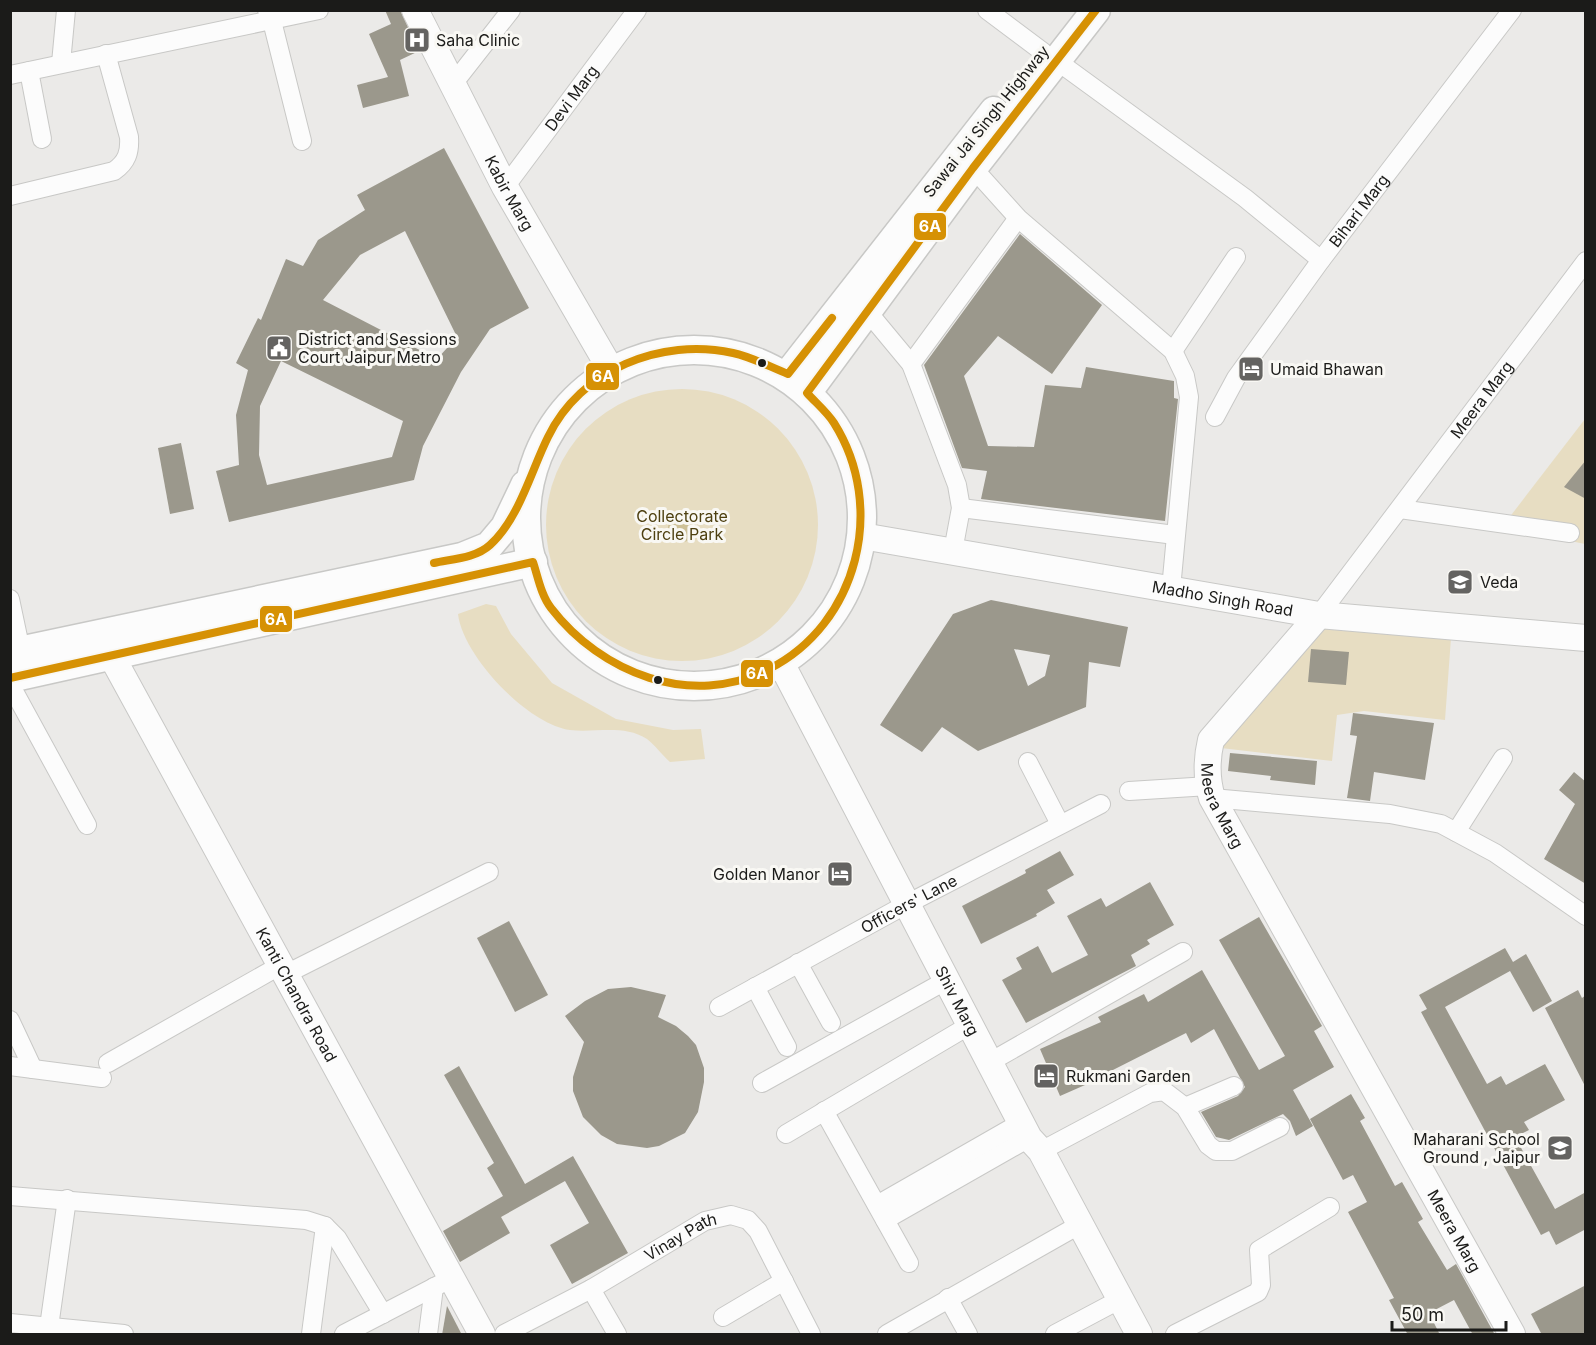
<svg xmlns="http://www.w3.org/2000/svg" width="1596" height="1345" viewBox="0 0 1596 1345" font-family="Inter,sans-serif">
	<style>
		.green { fill: #e7ddc2 }
		.water { fill: #cec198 }
		.building { fill: #9b988c; fill-rule: evenodd }
		.lines { fill: none; stroke-linecap: round; stroke-linejoin: round }
		.street-casing { stroke: #c8c8c6; stroke-width: 20 }
		.secondary-casing { stroke: #c8c8c6; stroke-width: 28 }
		.primary-casing { stroke: #c8c8c6; stroke-width: 31 }
		.street { stroke: #fcfcfc; stroke-width: 18 }
		.secondary { stroke: #fcfcfc; stroke-width: 26 }
		.primary { stroke: #fcfcfc; stroke-width: 28 }
		.bus-1-casing { stroke: #f9f8f4; stroke-width: 12 }
		.bus-1 { stroke: #d69104; stroke-width: 8 }
		.bus-dot { fill: #1b1b19; stroke: #f9f8f4; stroke-width: 2 }
		.labels { text-anchor: middle; dominant-baseline: central; stroke-width: 6; stroke-linejoin: round; paint-order: stroke }
		.poi-label { font-size: 16px; fill: #1b1b19; stroke: #f9f8f4; text-anchor: start }
		.street-label { font-size: 16px; fill: #1b1b19; stroke: #f9f8f4 }
		.park-label { font-size: 16px; fill: #4e4011; stroke: #f9f8f4 }
		.line-badge { stroke: #f9f8f4; stroke-width: 2 }
		.badge-label { font-size: 16px; text-anchor: middle; font-weight: bold; fill: #fff }
	</style>
	<rect width="100%" height="100%" fill="#ebeae8"/>
	<!-- green -->
	<g class="green">
		<circle cx="682" cy="525" r="136"/>
		<path d="M1585,419V544L1502,527Z"/>
		<path d="M486,604L496,606L511,634L552,683L616,719L673,730L701,729L705,759L670,762C662,755 655,745 647,739C624,724 595,733 570,730C527,724 463,656 458,614Z"/>
		<path d="M1322,622L1451,638L1445,720L1364,711L1337,715L1332,761L1221,748Z"/>
	</g>
	<!-- water -->
	<circle class="water" cx="682" cy="528" r="14"/>
	<!-- building -->
	<g class="building">
		<path d="M385,10H400L419,51L400,60L409,96L363,108L357,85L388,77L369,34L391,24Z"/>
		<path d="M444,148L529,308L490,329L461,372L423,446L414,480L229,522L216,471L239,465L236,415L248,370L236,363L258,318L261,320L286,259L303,266L318,240L365,210L357,195ZM405,231L457,337L437,359L323,300L360,255ZM281,361L403,421L392,457L267,485L259,455L260,406Z"/>
		<path d="M1020,234L1102,305L1052,374L998,336L964,376L988,446L1034,447L1045,385L1081,388L1086,367L1174,381V398L1178,399L1165,521L981,499L987,471L962,468L924,365Z"/>
		<path d="M181,443L194,509L170,514L158,448Z"/>
		<path d="M1586,460V499L1564,487Z"/>
		<path d="M991,600L1128,627L1120,667L1089,662L1086,707L978,751L942,727L922,752L880,725L953,614ZM1014,649L1050,655L1045,676L1028,686Z"/>
		<path d="M1311,649L1349,652L1346,685L1308,682Z"/>
		<path d="M1353,713L1434,723L1425,780L1374,772L1370,801L1347,798L1357,736L1350,735Z"/>
		<path d="M1230,753L1317,761L1315,785L1270,780L1271,776L1228,771Z"/>
		<path d="M1574,772L1586,782V884L1544,859L1575,804L1559,790Z"/>
		<path d="M1060,851L1074,875L1047,890L1055,903L1036,914L1037,916L981,944L962,906L1026,873L1025,870Z"/>
		<path d="M1150,882L1174,925L1147,940L1150,944L1131,955L1136,966L1026,1023L1002,980L1022,969L1016,958L1038,946L1052,973L1088,955L1067,916L1101,898L1106,907Z"/>
		<path d="M1259,917L1322,1026L1314,1031L1334,1067L1293,1090L1313,1126L1296,1136L1290,1121L1283,1114L1229,1140L1216,1137L1201,1112L1238,1096L1245,1087L1214,1029L1191,1043L1186,1033L1109,1072L1110,1074L1060,1096L1040,1049L1101,1022L1098,1017L1144,994L1148,1002L1202,970L1259,1070L1285,1056L1219,940Z"/>
		<path d="M509,921L548,995L515,1012L477,938Z"/>
		<path d="M1505,948L1513,962L1526,954L1552,1001L1533,1012L1510,971L1445,1007L1487,1084L1501,1076L1506,1085L1545,1064L1565,1100L1524,1122L1529,1130L1515,1137L1555,1209L1586,1192V1229L1556,1245L1549,1231L1541,1235L1421,1012L1427,1009L1419,995Z"/>
		<path d="M631,987L666,995L658,1017L676,1026L688,1036L696,1045L704,1068V1082L698,1112L685,1133L659,1146L647,1148L617,1144L601,1135L583,1117L573,1091V1077L584,1042L565,1016L585,1001L608,989Z"/>
		<path d="M1578,990L1582,998L1586,995V1088L1545,1008Z"/>
		<path d="M459,1066L525,1184L573,1156L628,1253L572,1284L550,1245L589,1223L565,1181L501,1217L510,1233L460,1262L443,1231L503,1196L487,1168L494,1163L444,1075Z"/>
		<path d="M1351,1094L1365,1118L1360,1121L1395,1186L1402,1182L1423,1219L1418,1222L1447,1270L1456,1264L1495,1335H1473L1454,1300L1429,1313L1440,1335H1408L1389,1300L1394,1298L1348,1212L1367,1202L1353,1175L1343,1180L1310,1119Z"/>
		<path d="M1586,1285V1335H1542L1531,1314Z"/>
		<path d="M447,1306L462,1335H442Z"/>
	</g>
	<g class="lines">
		<defs>
			<g id="street">
				<path d="M267,10L272,21L302,141"/>
				<path d="M987,10L1043,52"/>
				<path d="M1057,61L1245,198L1321,260"/>
				<path d="M61,63L66,10"/>
				<path d="M29,71L42,139"/>
				<path d="M10,75L319,10"/>
				<path d="M453,84L511,10"/>
				<path d="M973,168L1018,218L1173,351L1185,376L1189,397L1171,589"/>
				<path id="s1" d="M505,187L637,10"/>
				<path d="M10,196L114,171C127,162 130,152 129,137L106,54"/>
				<path d="M867,311L911,364L957,485L961,508L953,551"/>
				<path d="M1173,351L1236,257"/>
				<path d="M911,364L1018,218"/>
				<path id="s2" d="M1215,417L1236,378L1321,260L1512,10"/>
				<path d="M961,508L1175,535"/>
				<path d="M1400,509L1570,533"/>
				<path d="M10,599L21,651"/>
				<path id="s3" d="M1319,615L1586,261"/>
				<path d="M10,684L87,825"/>
				<path d="M1028,762L1060,824"/>
				<path d="M1129,791L1209,786"/>
				<path d="M1212,798L1390,814L1441,824L1495,853L1586,916"/>
				<path d="M1456,832L1503,758"/>
				<path d="M798,963L831,1023"/>
				<path d="M286,974L489,872"/>
				<path d="M755,987L787,1047"/>
				<path id="s4" d="M719,1007L907,904L1101,804"/>
				<path d="M10,1020L33,1069"/>
				<path d="M990,1062L1183,952"/>
				<path d="M108,1063L281,965"/>
				<path d="M10,1066L102,1078"/>
				<path d="M762,1083L947,980"/>
				<path d="M1185,1107L1234,1086"/>
				<path d="M824,1111L909,1263"/>
				<path d="M786,1134L970,1025"/>
				<path d="M1041,1151L1150,1093L1164,1091L1185,1107L1208,1145L1216,1151H1232L1280,1127"/>
				<path d="M10,1196L306,1220L325,1226L337,1238L383,1314"/>
				<path d="M877,1205L1022,1122"/>
				<path d="M885,1220L1029,1138"/>
				<path d="M591,1289L617,1334"/>
				<path d="M948,1298L968,1334"/>
				<path d="M723,1317L784,1281"/>
				<path d="M10,1323L124,1334"/>
				<path d="M48,1334L67,1199"/>
				<path d="M311,1334L325,1226"/>
				<path d="M344,1334L450,1279"/>
				<path d="M428,1334L434,1287"/>
				<path id="s5" d="M504,1334L591,1289L705,1221L731,1215L748,1220L758,1231L811,1334"/>
				<path d="M887,1334L1079,1225"/>
				<path d="M1055,1334L1119,1300"/>
				<path d="M1175,1334L1258,1292L1261,1285L1259,1250L1330,1207"/>
			</g>
			<g id="secondary">
				<path id="s6" d="M415,10L505,187L611,370"/>
				<path id="s7" d="M862,536L1319,615L1586,638"/>
				<path id="s8" d="M1319,615L1211,740C1206,761 1206,778 1212,798L1512,1334"/>
				<path id="s9" d="M111,655L482,1334"/>
				<path id="s10" d="M781,663L1029,1138L1041,1151L1139,1334"/>
			</g>
			<g id="primary">
				<circle cx="694" cy="518" r="168"/>
				<path d="M788,374L994,111"/>
				<path d="M807,393L973,168L1096,10"/>
				<path d="M10,653L462,557L489,546L505,527L525,485"/>
				<path d="M10,678L533,562"/>
			</g>
		</defs>
		<!-- street casing -->
		<use href="#street" class="street-casing"/>
		<!-- secondary casing -->
		<use href="#secondary" class="secondary-casing"/>
		<!-- primary casing -->
		<use href="#primary" class="primary-casing"/>
		<!-- street -->
		<use href="#street" class="street"/>
		<!-- secondary -->
		<use href="#secondary" class="secondary"/>
		<!-- primary -->
		<use href="#primary" class="primary"/>
		<defs>
			<g id="bus-1">
				<path d="M434,563C452,559 476,558 490,545C519,519 531,471 548,437C580,370 661,337 733,353C752,357 770,367 788,374L832,318"/>
				<path d="M10,678L533,562C538,577 541,595 551,608C601,673 691,709 769,669C858,624 887,507 834,423C827,412 816,403 807,393L973,168L1096,10"/>
			</g>
		</defs>
		<!-- bus-1 casing -->
		<use href="#bus-1" class="bus-1-casing"/>
		<!-- bus-1 -->
		<use href="#bus-1" class="bus-1"/>
	</g>
	<!-- icons -->
	<defs>
		<symbol id="hospital-square" viewBox="-11 -11 22 22"><rect x="-9" y="-9" width="18" height="18" rx="4" fill="#646361" stroke="#f9f8f4"/><path d="M-5-5h3v3.5h4V-5h3V5h-3V1.5h-4V5h-3Z" fill="#fff"/></symbol>
		<symbol id="civic-square" viewBox="-11 -11 22 22"><rect x="-9" y="-9" width="18" height="18" rx="4" fill="#646361" stroke="#f9f8f4"/><path d="M-.6-6.5H3V-4.5H.6V-3L4-1V1h2V6H-6V1h2V-1L-.6-3ZM-1.2 2.5V6h2.4V2.5Z" fill="#fff"/></symbol>
		<symbol id="hotel-square" viewBox="-11 -11 22 22"><rect x="-9" y="-9" width="18" height="18" rx="4" fill="#646361" stroke="#f9f8f4"/><path d="M-6-4.5h1.5V1H6V5H4.5V3h-9V5H-6ZM-4 0a1.8 1.8 0 1 1 3.6 0ZM.5 0V-2.5h3Q6-2.5 6 0Z" fill="#fff"/></symbol>
		<symbol id="school-square" viewBox="-11 -11 22 22"><rect x="-9" y="-9" width="18" height="18" rx="4" fill="#646361" stroke="#f9f8f4"/><path d="M0-5L7-2L0 1L-7-2ZM-4 1L0 2.5L4 1V4Q0 6-4 4Z" fill="#fff"/></symbol>
	</defs>
	<g fill-rule="evenodd">
		<use href="#hospital-square" x="402" y="25" width="30" height="30"/>
		<use href="#civic-square" x="264" y="333" width="30" height="30"/>
		<use href="#hotel-square" x="1236" y="354" width="30" height="30"/>
		<use href="#school-square" x="1445" y="567" width="30" height="30"/>
		<use href="#hotel-square" x="825" y="859" width="30" height="30"/>
		<use href="#hotel-square" x="1031" y="1061" width="30" height="30"/>
		<use href="#school-square" x="1545" y="1133" width="30" height="30"/>
	</g>
	<!-- markers -->
	<g class="bus-dot">
		<circle cx="762" cy="363" r="5"/>
		<circle cx="658" cy="680" r="5"/>
	</g>
	<g class="labels">
		<!-- poi labels -->
		<g class="poi-label">
			<text x="436" y="40">Saha Clinic</text>
			<text x="298" y="339">District and Sessions<tspan x="298" dy="18">Court Jaipur Metro</tspan></text>
			<text x="1270" y="369">Umaid Bhawan</text>
			<text x="1480" y="582">Veda</text>
			<text x="820" y="874" text-anchor="end">Golden Manor</text>
			<text x="1066" y="1076">Rukmani Garden</text>
			<text x="1540" y="1139" text-anchor="end">Maharani School<tspan x="1540" dy="18">Ground , Jaipur</tspan></text>
		</g>
		<!-- street labels -->
		<g class="street-label">
			<text stroke="none"><textPath href="#s1" startOffset="111">Devi Marg</textPath></text>
			<text transform="translate(986 121) rotate(-51)">Sawai Jai Singh Highway</text>
			<text stroke="none"><textPath href="#s6" startOffset="206">Kabir Marg</textPath></text>
			<text stroke="none"><textPath href="#s2" startOffset="252">Bihari Marg</textPath></text>
			<text stroke="none"><textPath href="#s3" startOffset="270">Meera Marg</textPath></text>
			<text stroke="none"><textPath href="#s7" startOffset="366">Madho Singh Road</textPath></text>
			<text stroke="none"><textPath href="#s8" startOffset="234">Meera Marg</textPath></text>
			<text stroke="none"><textPath href="#s4" startOffset="216">Officers' Lane</textPath></text>
			<text stroke="none"><textPath href="#s9" startOffset="387">Kanti Chandra Road</textPath></text>
			<text stroke="none"><textPath href="#s10" startOffset="381">Shiv Marg</textPath></text>
			<text stroke="none"><textPath href="#s8" startOffset="720">Meera Marg</textPath></text>
			<text stroke="none"><textPath href="#s5" startOffset="202">Vinay Path</textPath></text>
		</g>
		<!-- park labels -->
		<g class="park-label">
			<text x="682" y="516">Collectorate<tspan x="682" dy="18">Circle Park</tspan></text>
		</g>
	</g>
	<g class="line-badge">
		<rect x="913" y="212" width="34" height="29" rx="6" fill="#d69104"/>
		<rect x="585" y="362" width="35" height="29" rx="6" fill="#d69104"/>
		<rect x="259" y="605" width="34" height="28" rx="6" fill="#d69104"/>
		<rect x="740" y="659" width="34" height="29" rx="6" fill="#d69104"/>
	</g>
	<g class="badge-label">
		<text x="930" y="232">6A</text>
		<text x="603" y="382">6A</text>
		<text x="276" y="625">6A</text>
		<text x="757" y="679">6A</text>
	</g>
	<!-- border -->
	<rect width="1596" height="1345" fill="none" stroke="#1b1b19" stroke-width="24"/>
	<!-- scale -->
	<path d="M1392 1321v9h114v-9" fill="none" stroke="#1b1b19" stroke-width="3"/>
	<text x="1401" y="1321" font-size="18" fill="#1b1b19" stroke="#f9f8f4" stroke-width="4.5" paint-order="stroke">50 m</text>
</svg>
